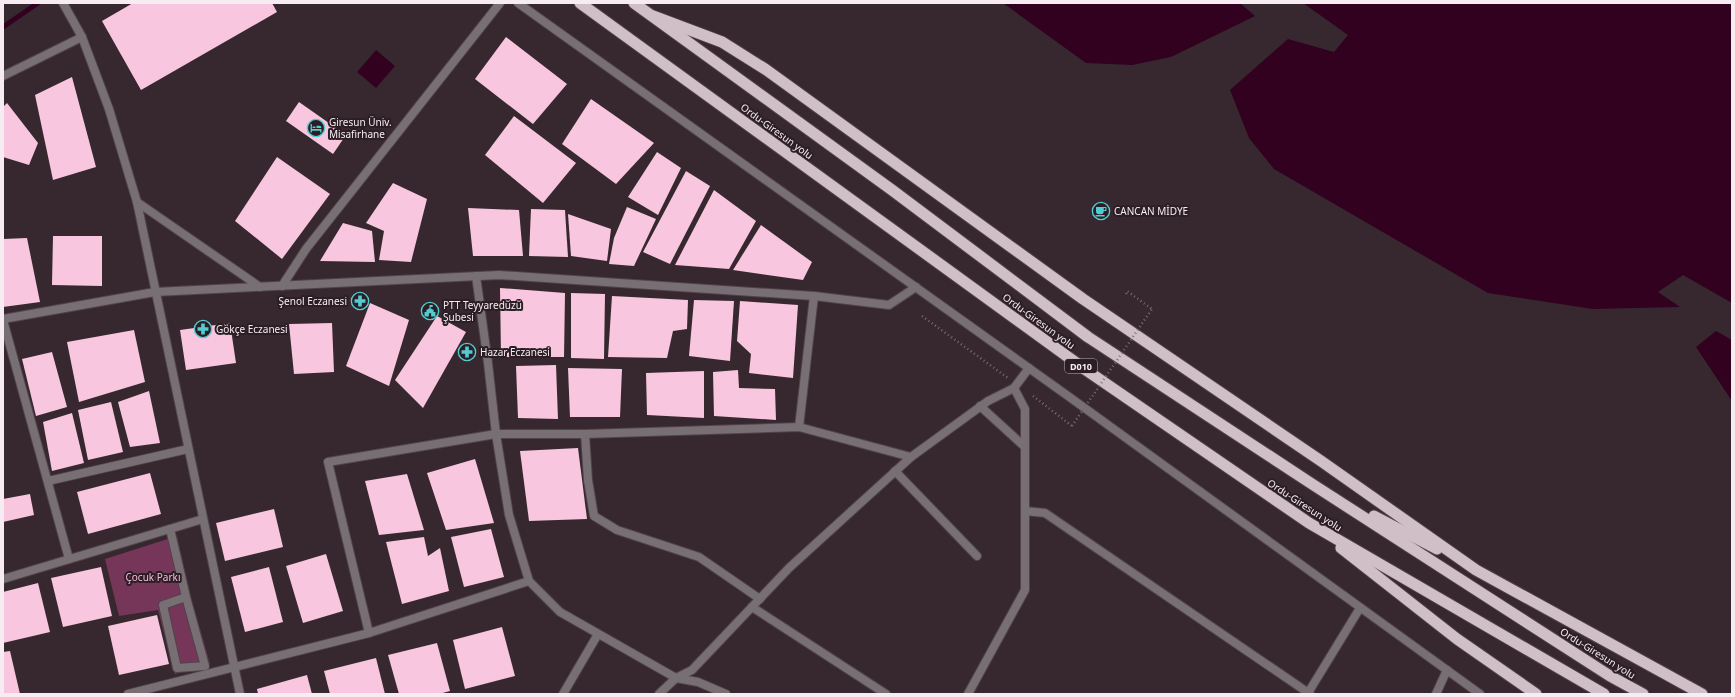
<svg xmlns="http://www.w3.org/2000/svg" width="1735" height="697" viewBox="0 0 1735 697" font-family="'Noto Sans',sans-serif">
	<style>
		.green { fill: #763659 }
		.water { fill: #32011f }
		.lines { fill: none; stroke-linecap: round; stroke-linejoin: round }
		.stream { stroke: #32011f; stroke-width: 5 }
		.building { fill: #f8c6de }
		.service-casing { stroke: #514349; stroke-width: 10 }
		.pedestrian-casing { stroke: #514349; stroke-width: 10 }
		.minor-casing { stroke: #514349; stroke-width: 10 }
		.tertiary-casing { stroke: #514349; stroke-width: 10 }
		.trunk-casing { stroke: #514349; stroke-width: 13 }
		.path { stroke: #796c72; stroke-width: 2.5; stroke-dasharray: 1 3; stroke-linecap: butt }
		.service { stroke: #776f73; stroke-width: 8 }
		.pedestrian { stroke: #776f73; stroke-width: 8 }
		.minor { stroke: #776f73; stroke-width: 8 }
		.tertiary { stroke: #776f73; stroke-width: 8 }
		.trunk { stroke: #d0bfc7; stroke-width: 11 }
		.path-bridge { stroke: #796c72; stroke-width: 2.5; stroke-dasharray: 1 3; stroke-linecap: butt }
		.labels { text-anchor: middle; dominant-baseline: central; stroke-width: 4; stroke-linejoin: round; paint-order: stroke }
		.shield { fill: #2c1e25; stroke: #b9aeb4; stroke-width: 1 }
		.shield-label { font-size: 9px; font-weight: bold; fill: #f6ecf1 }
		.poi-label { font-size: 10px; fill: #f6ecf1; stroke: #2c1e25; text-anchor: start }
		.street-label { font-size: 10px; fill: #f6ecf1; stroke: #2c1e25 }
		.park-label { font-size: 10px; fill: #fabad9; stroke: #2c1e25 }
	</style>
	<rect width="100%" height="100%" fill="#36282e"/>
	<!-- green -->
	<path class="green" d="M177,536L191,598L210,664L175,674L158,610L119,616L105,559Z"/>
	<!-- water -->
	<g class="water">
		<path d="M1003,3H1240L1255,16L1171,57L1132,65L1086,63Z"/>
		<path d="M1303,3H1732V303L1683,275L1658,292L1680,307L1593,309L1488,293L1274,169L1249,138L1230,90L1288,39L1334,52L1348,35Z"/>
		<path d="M376,50L395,66L376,88L357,72Z"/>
		<path d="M1716,331L1732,340V401L1696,347Z"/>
	</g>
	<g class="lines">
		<!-- stream -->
		<path class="stream" d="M3,27L38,3"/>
	</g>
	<!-- building -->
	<g class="building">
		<path d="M133,3H272L277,12L141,90L102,21Z"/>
		<path d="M506,37L567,84L533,124L475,79Z"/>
		<path d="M72,77L96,167L53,180L35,95Z"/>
		<path d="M591,99L654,143L616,184L562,144Z"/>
		<path d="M299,102L346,135L333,154L286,121Z"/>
		<path d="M7,103L38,143L29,165L3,157V107Z"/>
		<path d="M514,116L576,163L543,203L485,155Z"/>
		<path d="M657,152L681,168L658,215L628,197Z"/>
		<path d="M277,157L330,194L282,259L235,221Z"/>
		<path d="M686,171L710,186L670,264L643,252Z"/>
		<path d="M393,183L427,199L411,262L379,260L384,231L366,223Z"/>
		<path d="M714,190L756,221L729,269L675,265Z"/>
		<path d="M627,207L656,219L634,266L609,264L614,238Z"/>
		<path d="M468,208L519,210L523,256H473Z"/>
		<path d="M531,209L565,210L568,257L529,256Z"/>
		<path d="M568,214L611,229L607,261L571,256Z"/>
		<path d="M343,223L372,231L375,262L320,261Z"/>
		<path d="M761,225L812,262L803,280L733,270Z"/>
		<path d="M53,236H102V286L52,285Z"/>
		<path d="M27,238L40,302L3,307V239Z"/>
		<path d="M500,288L565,293L564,357H501Z"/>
		<path d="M571,293L605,294L604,359L571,358Z"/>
		<path d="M612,296L688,300L687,329L673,331L667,358L608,357Z"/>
		<path d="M694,300L734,301L730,361L689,356Z"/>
		<path d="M740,301L798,305L793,378L749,373L751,354L737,341Z"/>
		<path d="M370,303L409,320L389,386L346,366Z"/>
		<path d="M437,316L466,332L423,408L395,380Z"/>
		<path d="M230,323L236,363L186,370L180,330Z"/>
		<path d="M332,323L334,372L294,374L289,324Z"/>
		<path d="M134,330L145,382L79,402L67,342Z"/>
		<path d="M52,352L67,407L36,416L22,359Z"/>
		<path d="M556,365L558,419L518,418L516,366Z"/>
		<path d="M568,368L622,369L620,417H570Z"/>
		<path d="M738,370L739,388L775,389L776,420L714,416L713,372Z"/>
		<path d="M704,371V418L647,415L646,373Z"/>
		<path d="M149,391L160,443L130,447L118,402Z"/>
		<path d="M111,402L123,452L88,460L78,410Z"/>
		<path d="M72,413L84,463L52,471L43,422Z"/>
		<path d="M578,448L587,519L529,521L520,451Z"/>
		<path d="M475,459L494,523L446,530L427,473Z"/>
		<path d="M150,473L161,514L88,534L77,492Z"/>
		<path d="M407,474L424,530L379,535L365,481Z"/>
		<path d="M30,494L34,515L3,522V499Z"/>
		<path d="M274,509L283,547L225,561L216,523Z"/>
		<path d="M491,529L504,577L464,587L451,537Z"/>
		<path d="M424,537L428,556L440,548L449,591L402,604L386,542Z"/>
		<path d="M326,554L343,611L303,623L286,566Z"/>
		<path d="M101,567L112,616L63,627L51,578Z"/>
		<path d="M269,567L283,622L245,632L231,577Z"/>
		<path d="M38,583L50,632L3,643V592Z"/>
		<path d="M157,615L169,664L119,675L108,626Z"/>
		<path d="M502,627L515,676L465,689L453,640Z"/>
		<path d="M437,643L450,691L439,694H399L388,655Z"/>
		<path d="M10,651L20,694H3V652Z"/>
		<path d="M376,658L385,694H330L324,671Z"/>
		<path d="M307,675L312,694H258L257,689Z"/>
	</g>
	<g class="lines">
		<defs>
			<g id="service">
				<path d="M895,471L977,556"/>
				<path d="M1025,511L1045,513L1310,694"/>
				<path d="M1308,693L1360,608"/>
				<path d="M563,694L598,634"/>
			</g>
			<path id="pedestrian" d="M170,529L186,597L205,666L177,668L163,605L186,597"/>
			<g id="minor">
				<path d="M63,3L82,37L109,109L137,202L240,694"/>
				<path d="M3,76L82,37"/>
				<path d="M137,202L260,287"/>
				<path d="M476,276L488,363L496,434L509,515L529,581L560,612L676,678L698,682L726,694"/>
				<path d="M282,286L306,249L500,3"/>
				<path d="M3,319L155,292L499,275L814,296L889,305L916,287"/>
				<path d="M3,320L69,559"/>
				<path d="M980,406L1025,447"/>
				<path d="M799,427L814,296"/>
				<path d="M585,434L588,480L594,516L617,530L699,557L760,599"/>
				<path d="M48,481L188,449"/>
				<path d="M3,579L203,519"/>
				<path d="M752,607L886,694"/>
				<path d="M369,633L328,462L496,434H585L799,427L911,457"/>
				<path d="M128,694L369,633L529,581"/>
				<path d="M659,694L676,678L692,670L789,568L911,457L988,401L1014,388L1029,368"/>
				<path d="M968,694L1025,590V409L1014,388"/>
				<path d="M1436,694L1447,670"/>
			</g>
			<path id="tertiary" d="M518,3L1068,396L1480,694"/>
			<g id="trunk">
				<path d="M580,3L1086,370L1309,523L1604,694"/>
				<path d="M634,3L892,190L1088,337L1312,484L1610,676L1643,694"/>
				<path d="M653,16L722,42L765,69L1083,299L1321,461L1476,570L1702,694"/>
				<path d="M1374,516L1437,549"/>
				<path d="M1341,548L1457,639L1536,694"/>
			</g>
		</defs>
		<!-- service casing -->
		<use href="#service" class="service-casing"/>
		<!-- pedestrian casing -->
		<use href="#pedestrian" class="pedestrian-casing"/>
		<!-- minor casing -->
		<use href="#minor" class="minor-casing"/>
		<!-- tertiary casing -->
		<use href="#tertiary" class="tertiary-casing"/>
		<!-- trunk casing -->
		<use href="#trunk" class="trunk-casing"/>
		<!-- path -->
		<g class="path">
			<path d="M1126,294L1127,291L1152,309"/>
			<path d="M922,316L1008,378"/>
			<path d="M1033,396L1072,426"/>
		</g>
		<!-- service -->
		<use href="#service" class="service"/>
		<!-- pedestrian -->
		<use href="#pedestrian" class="pedestrian"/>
		<!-- minor -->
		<use href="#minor" class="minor"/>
		<!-- tertiary -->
		<use href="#tertiary" class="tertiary"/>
		<!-- trunk -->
		<use href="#trunk" class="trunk"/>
		<!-- path-bridge -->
		<path class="path-bridge" d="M1072,426L1152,309"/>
	</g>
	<!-- icons -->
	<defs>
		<symbol id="hotel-ring" viewBox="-11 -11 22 22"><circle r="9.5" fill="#2c1e25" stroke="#51ccd1" stroke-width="1.5"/><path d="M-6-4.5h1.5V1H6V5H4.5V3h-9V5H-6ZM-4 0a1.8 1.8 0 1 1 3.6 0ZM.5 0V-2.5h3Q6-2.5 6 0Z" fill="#51ccd1"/></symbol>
		<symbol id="cafe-ring" viewBox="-11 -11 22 22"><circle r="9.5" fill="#2c1e25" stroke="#51ccd1" stroke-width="1.5"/><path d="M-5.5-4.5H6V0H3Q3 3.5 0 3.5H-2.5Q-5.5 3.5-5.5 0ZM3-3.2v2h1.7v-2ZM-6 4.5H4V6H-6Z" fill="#51ccd1"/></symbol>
		<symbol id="pharmacy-ring" viewBox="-11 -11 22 22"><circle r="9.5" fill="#2c1e25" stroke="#51ccd1" stroke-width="1.5"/><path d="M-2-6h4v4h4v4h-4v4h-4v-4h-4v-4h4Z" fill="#51ccd1"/></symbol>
		<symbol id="civic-ring" viewBox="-11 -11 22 22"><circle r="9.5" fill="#2c1e25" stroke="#51ccd1" stroke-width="1.5"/><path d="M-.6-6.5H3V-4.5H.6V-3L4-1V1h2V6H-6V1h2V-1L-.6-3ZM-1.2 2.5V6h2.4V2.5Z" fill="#51ccd1"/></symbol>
	</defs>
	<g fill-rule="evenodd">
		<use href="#hotel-ring" x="306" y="118" width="20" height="20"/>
		<use href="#cafe-ring" x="1091" y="201" width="20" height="20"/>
		<use href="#pharmacy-ring" x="350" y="291" width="20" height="20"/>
		<use href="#civic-ring" x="420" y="301" width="20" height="20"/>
		<use href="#pharmacy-ring" x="193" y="319" width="20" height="20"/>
		<use href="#pharmacy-ring" x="457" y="342" width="20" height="20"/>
	</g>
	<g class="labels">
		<!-- shield labels -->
		<rect class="shield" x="1065" y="359" width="32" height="14" rx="3"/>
		<g class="shield-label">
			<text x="1081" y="366">D010</text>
		</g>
		<!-- poi labels -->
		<g class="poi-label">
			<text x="329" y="122">Giresun Üniv.<tspan x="329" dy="12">Misafirhane</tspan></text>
			<text x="1114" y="211">CANCAN MİDYE</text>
			<text x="347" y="301" text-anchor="end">Şenol Eczanesi</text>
			<text x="443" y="305">PTT Teyyaredüzü<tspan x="443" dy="12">Şubesi</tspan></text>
			<text x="216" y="329">Gökçe Eczanesi</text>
			<text x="480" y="352">Hazar Eczanesi</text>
		</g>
		<!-- street labels -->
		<g class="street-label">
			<text transform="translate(777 131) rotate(36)">Ordu-Giresun yolu</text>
			<text transform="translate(1039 321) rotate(36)">Ordu-Giresun yolu</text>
			<text transform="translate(1305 505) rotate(33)">Ordu-Giresun yolu</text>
			<text transform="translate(1598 653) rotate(32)">Ordu-Giresun yolu</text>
		</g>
		<!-- park labels -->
		<g class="park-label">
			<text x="153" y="577">Çocuk Parkı</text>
		</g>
	</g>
	<!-- border -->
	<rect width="1735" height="697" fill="none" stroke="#f6ecf1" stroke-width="8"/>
</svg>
